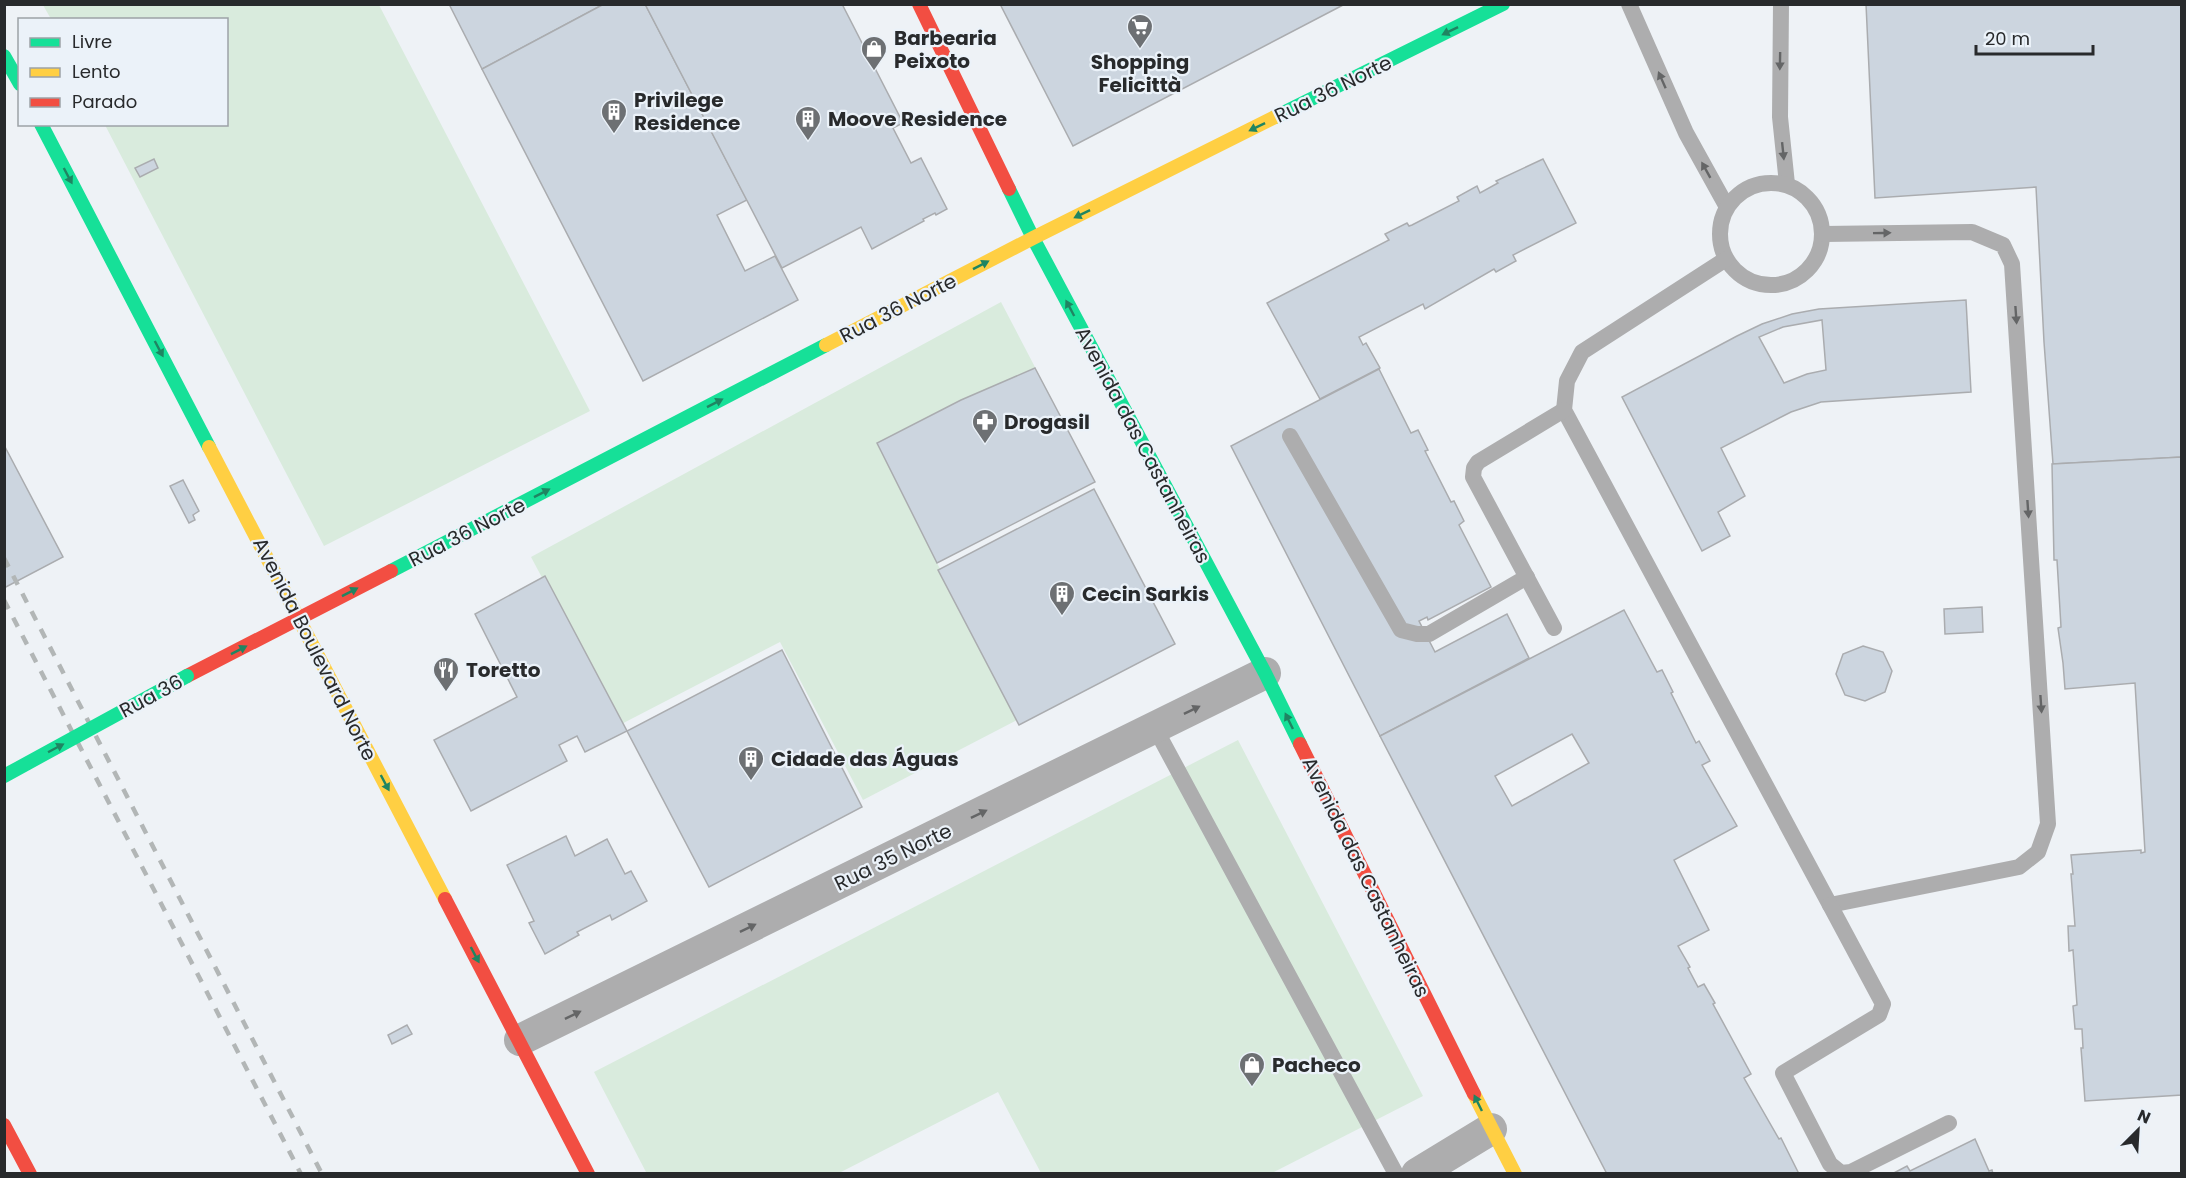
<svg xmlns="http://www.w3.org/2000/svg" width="2186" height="1178" viewBox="0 0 2186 1178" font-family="Poppins,sans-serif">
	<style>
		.green { fill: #d9ebdd }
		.building { fill: #ccd5df; stroke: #aaacaf; stroke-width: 1.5; fill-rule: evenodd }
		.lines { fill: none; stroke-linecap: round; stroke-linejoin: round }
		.lane { stroke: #adadae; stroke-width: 16 }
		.street { stroke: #adadae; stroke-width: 32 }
		.fast { stroke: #16e098; stroke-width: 14 }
		.slow { stroke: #ffcf43; stroke-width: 14 }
		.jam { stroke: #f24e42; stroke-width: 14 }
		.rail { stroke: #b2b6b6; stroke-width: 4.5; stroke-dasharray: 10 10; stroke-linecap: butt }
		.fast-bridge { stroke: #16e098; stroke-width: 14 }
		.oneway { fill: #1f8562 }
		.oneway2 { fill: #646566 }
		.labels { text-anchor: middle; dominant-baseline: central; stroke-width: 4.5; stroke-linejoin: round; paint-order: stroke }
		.poi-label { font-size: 20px; font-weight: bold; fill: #282a2c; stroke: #ebf2f9; text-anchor: start }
		.street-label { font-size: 20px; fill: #282a2c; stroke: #ebf2f9 }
	</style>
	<rect width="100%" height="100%" fill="#eef2f6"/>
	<!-- green -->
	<g class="green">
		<path d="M43,5H379L590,411L324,546L105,125L226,124V20L51,19Z"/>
		<path d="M1001,302L1095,482L937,563L1019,719L863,800L780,642L608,731L616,716L531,557Z"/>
		<path d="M1238,740L1423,1096L1272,1173H1041L998,1092L839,1173L647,1174L594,1072Z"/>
	</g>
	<!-- building -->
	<g class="building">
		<path d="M449,4H604L482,69Z"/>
		<path d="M604,4H645L747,200L717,215L745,271L775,256L798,300L643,381L482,69Z"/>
		<path d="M645,4H842L903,123L893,128L911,163L921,158L947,209L936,215L935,213L923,219L924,221L872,249L861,227L782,268Z"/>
		<path d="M1000,4H1345L1073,146Z"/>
		<path d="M1866,4H2182V457L2053,464L2044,342L2036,187L1875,198Z"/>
		<path d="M154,159L158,168L140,177L135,168Z"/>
		<path d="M1543,159L1576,223L1513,255L1516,261L1496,272L1494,269L1425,309L1423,304L1359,337L1363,345L1366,343L1380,368L1320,399L1267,303L1389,240L1385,234L1407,223L1409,226L1412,225L1459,201L1457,197L1477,186L1480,193L1498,183L1496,181Z"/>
		<path d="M1966,300L1971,392L1821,402L1791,412L1721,448L1745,496L1718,512L1730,536L1702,551L1622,397L1737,336L1762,324L1792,314L1819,309ZM1822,320L1826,370L1807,374L1784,383L1759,337L1783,327Z"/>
		<path d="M1035,368L1095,482L937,563L877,443L961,400Z"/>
		<path d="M1379,369L1411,433L1418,430L1428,450L1425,451L1451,502L1454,501L1464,521L1459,525L1491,587L1428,620L1427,617L1419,621L1435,652L1507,614L1529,658L1380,736L1231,446Z"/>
		<path d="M4,445L63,557L4,588Z"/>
		<path d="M2182,457V1095L2085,1101L2081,1048H2083L2082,1029H2075L2073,1006L2077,1005L2073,950L2069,951L2068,926H2075L2071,874H2073L2071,855L2141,850V853L2145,852L2135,683L2065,689L2063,663L2058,628L2061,627L2057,560H2054L2052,464Z"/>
		<path d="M183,480L199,511L193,515L195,520L189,523L170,486Z"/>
		<path d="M1094,489L1175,644L1019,725L938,570Z"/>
		<path d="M545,576L627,731L585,752L577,736L559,745L567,761L471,811L434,740L517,697L475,614Z"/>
		<path d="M1982,607L1983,632L1945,634L1944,609Z"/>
		<path d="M1624,610L1657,672L1662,670L1673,692L1671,693L1696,743L1699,741L1710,761L1702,765L1737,826L1674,860L1709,930L1678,946L1690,967L1688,968L1698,987L1704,984L1715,1003L1713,1004L1751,1074L1744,1078L1779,1139L1781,1138L1799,1174H1607L1380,736ZM1572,734L1589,763L1512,806L1495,776Z"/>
		<path d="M1863,646L1883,652L1892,671L1885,692L1865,701L1845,695L1836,674L1843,654Z"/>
		<path d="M782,650L862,807L709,887L627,731Z"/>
		<path d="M566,836L575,856L607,839L625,874L631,871L647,901L612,920L610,915L577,932L579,935L545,954L529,923L534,921L507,865Z"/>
		<path d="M407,1025L412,1034L392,1044L388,1035Z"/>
		<path d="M1975,1139L1989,1171L1992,1170L1993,1174H1892L1907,1166L1910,1171Z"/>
	</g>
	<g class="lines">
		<!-- lane -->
		<g class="lane">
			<path d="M1629,4L1686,133L1727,207"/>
			<path d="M1781,4L1780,117L1787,184"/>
			<circle cx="1771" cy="234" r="51"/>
			<path d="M1726,259L1582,352L1567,381L1564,410L1830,905L2019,867L2038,852L2048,824L2012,264L2003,245L1972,232L1824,234"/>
			<path d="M1290,436L1401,630L1417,634H1429L1527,577"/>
			<path d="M1554,628L1473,477L1474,468L1478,462L1564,410"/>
			<path d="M1155,728L1396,1174"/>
			<path d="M1830,905L1883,1004L1879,1015L1783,1073L1830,1164L1841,1173L1851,1172L1949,1123"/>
		</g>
		<!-- street -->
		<g class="street">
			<path d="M520,1040L1265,673"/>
			<path d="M1417,1174L1491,1129"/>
		</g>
		<!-- fast -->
		<g class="fast">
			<path d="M4,56L20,84"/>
			<path d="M1275,117L1503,4"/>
			<path d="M41,124L209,447"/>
			<path d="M1009,189L1033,238L1265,673L1300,744"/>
			<path d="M391,571L826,345"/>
		</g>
		<!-- slow -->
		<g class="slow">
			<path d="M826,345L1033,238L1275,117"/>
			<path d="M209,447L445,899"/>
			<path d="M1474,1094L1515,1174"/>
		</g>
		<!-- jam -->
		<g class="jam">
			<path d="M919,4L1009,189"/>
			<path d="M187,676L391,571"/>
			<path d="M1300,744L1474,1094"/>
			<path d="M445,899L588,1174"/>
			<path d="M4,1125L30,1174"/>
		</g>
		<!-- rail -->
		<g class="rail">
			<path d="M4,558L322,1174"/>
			<path d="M4,600L301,1174"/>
		</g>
		<!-- fast-bridge -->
		<path class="fast-bridge" d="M4,776L187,676"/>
	</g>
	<!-- one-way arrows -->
	<defs><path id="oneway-solid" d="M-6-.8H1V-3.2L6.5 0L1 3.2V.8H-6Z" transform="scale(1.5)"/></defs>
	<g class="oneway">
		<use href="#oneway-solid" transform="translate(1450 31) rotate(154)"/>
		<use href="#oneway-solid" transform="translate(1257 127) rotate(154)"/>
		<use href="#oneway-solid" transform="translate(68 176) rotate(62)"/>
		<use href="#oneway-solid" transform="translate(1082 214) rotate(154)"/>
		<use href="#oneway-solid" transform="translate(981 265) rotate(-27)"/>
		<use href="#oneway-solid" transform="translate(1070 308) rotate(-118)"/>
		<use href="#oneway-solid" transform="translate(159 349) rotate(62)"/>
		<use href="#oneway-solid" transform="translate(715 403) rotate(-27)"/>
		<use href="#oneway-solid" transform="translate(542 493) rotate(-27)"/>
		<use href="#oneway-solid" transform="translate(350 592) rotate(-27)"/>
		<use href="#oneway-solid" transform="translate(239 650) rotate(-27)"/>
		<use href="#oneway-solid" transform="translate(1289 721) rotate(-116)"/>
		<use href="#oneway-solid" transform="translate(56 748) rotate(-28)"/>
		<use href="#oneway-solid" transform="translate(385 783) rotate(62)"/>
		<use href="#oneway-solid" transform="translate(475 955) rotate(62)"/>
		<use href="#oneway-solid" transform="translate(1478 1103) rotate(-116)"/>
	</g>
	<g class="oneway2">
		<use href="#oneway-solid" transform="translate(1780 61) rotate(91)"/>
		<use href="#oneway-solid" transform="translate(1662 80) rotate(-114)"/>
		<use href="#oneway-solid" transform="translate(1783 151) rotate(84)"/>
		<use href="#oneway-solid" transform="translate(1706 170) rotate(-119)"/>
		<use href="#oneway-solid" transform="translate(1882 233) rotate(-1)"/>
		<use href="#oneway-solid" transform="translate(2016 315) rotate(86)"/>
		<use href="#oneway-solid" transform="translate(2028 509) rotate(86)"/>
		<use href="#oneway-solid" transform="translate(2041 704) rotate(86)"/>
		<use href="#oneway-solid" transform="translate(1192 710) rotate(-26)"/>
		<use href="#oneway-solid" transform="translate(979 814) rotate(-26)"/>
		<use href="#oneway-solid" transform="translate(748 928) rotate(-26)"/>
		<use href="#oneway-solid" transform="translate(573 1015) rotate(-26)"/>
	</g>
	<!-- icons -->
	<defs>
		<symbol id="supermarket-pin" viewBox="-11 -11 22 30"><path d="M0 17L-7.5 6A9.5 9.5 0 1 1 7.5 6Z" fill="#6d7073" stroke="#ebf2f9"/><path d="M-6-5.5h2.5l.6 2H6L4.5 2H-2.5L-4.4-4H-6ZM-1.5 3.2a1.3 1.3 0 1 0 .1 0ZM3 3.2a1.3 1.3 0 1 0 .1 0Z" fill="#fff"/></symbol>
		<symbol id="shop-pin" viewBox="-11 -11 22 30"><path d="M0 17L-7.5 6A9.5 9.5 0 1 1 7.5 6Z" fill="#6d7073" stroke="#ebf2f9"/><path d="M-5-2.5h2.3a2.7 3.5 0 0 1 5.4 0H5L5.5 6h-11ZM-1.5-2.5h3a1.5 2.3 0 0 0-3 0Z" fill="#fff"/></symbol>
		<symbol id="building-pin" viewBox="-11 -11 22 30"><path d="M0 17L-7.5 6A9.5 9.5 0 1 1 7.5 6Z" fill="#6d7073" stroke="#ebf2f9"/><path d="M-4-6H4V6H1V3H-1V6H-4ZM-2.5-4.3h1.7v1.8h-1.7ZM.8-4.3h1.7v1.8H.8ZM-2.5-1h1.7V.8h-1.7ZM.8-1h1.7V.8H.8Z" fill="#fff"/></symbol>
		<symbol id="pharmacy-pin" viewBox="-11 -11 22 30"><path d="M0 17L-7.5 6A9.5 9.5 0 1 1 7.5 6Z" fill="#6d7073" stroke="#ebf2f9"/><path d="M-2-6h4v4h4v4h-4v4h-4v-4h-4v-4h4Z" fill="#fff"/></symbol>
		<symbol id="restaurant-pin" viewBox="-11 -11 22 30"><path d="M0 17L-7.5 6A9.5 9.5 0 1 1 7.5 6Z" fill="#6d7073" stroke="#ebf2f9"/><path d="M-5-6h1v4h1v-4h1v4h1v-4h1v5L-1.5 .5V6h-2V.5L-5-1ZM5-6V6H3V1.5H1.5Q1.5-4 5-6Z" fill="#fff"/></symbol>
	</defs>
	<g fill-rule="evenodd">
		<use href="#supermarket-pin" x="1125" y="12" width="30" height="40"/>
		<use href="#shop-pin" x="859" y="34" width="30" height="40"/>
		<use href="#building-pin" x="599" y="97" width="30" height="40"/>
		<use href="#building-pin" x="793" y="104" width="30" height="40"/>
		<use href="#pharmacy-pin" x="970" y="407" width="30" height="40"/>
		<use href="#building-pin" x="1047" y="579" width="30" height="40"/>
		<use href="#restaurant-pin" x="431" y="655" width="30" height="40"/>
		<use href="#building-pin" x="736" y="744" width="30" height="40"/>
		<use href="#shop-pin" x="1237" y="1050" width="30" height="40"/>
	</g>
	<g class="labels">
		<!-- poi labels -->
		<g class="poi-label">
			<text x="894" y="38">Barbearia<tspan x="894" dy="23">Peixoto</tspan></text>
			<text x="1140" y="62" text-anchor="middle">Shopping<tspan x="1140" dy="23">Felicittà</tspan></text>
			<text x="634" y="100">Privilege<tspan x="634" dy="23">Residence</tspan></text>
			<text x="828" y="119">Moove Residence</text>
			<text x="1004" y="422">Drogasil</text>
			<text x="1082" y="594">Cecin Sarkis</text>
			<text x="466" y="670">Toretto</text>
			<text x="771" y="759">Cidade das Águas</text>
			<text x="1272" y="1065">Pacheco</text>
		</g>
		<!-- street labels -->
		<g class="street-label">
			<text transform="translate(1333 89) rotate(-26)">Rua 36 Norte</text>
			<text transform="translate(898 308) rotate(-27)">Rua 36 Norte</text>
			<text transform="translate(1143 445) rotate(62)">Avenida das Castanheiras</text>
			<text transform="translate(467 532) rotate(-27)">Rua 36 Norte</text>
			<text transform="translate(315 649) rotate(63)">Avenida Boulevard Norte</text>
			<text transform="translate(151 696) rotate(-28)">Rua 36</text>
			<text transform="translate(893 857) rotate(-26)">Rua 35 Norte</text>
			<text transform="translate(1366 877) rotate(64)">Avenida das Castanheiras</text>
		</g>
	</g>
	<!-- border -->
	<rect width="2186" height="1178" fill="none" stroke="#282a2c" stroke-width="12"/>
	<!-- legend -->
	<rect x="18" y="18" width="210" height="108" fill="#ebf2f9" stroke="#9da2a7" stroke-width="1.5"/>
	<rect x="30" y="38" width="30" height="9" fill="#16e098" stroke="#9da2a7" stroke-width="1.5"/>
	<text x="72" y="48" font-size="18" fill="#282a2c">Livre</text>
	<rect x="30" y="68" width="30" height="9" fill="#ffcf43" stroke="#9da2a7" stroke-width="1.5"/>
	<text x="72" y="78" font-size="18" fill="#282a2c">Lento</text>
	<rect x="30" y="98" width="30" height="9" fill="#f24e42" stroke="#9da2a7" stroke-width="1.5"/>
	<text x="72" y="108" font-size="18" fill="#282a2c">Parado</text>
	<!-- north arrow -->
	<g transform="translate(2138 1130) rotate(24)" stroke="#ebf2f9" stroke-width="4.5" paint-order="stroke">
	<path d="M0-4.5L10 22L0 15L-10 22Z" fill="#282a2c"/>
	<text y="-9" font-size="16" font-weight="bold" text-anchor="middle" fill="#282a2c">N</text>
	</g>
	<!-- scale -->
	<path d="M1976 45v9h117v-9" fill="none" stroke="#282a2c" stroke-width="3"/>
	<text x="1985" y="45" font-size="18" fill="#282a2c" stroke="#ebf2f9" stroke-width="4.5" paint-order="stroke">20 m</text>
</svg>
